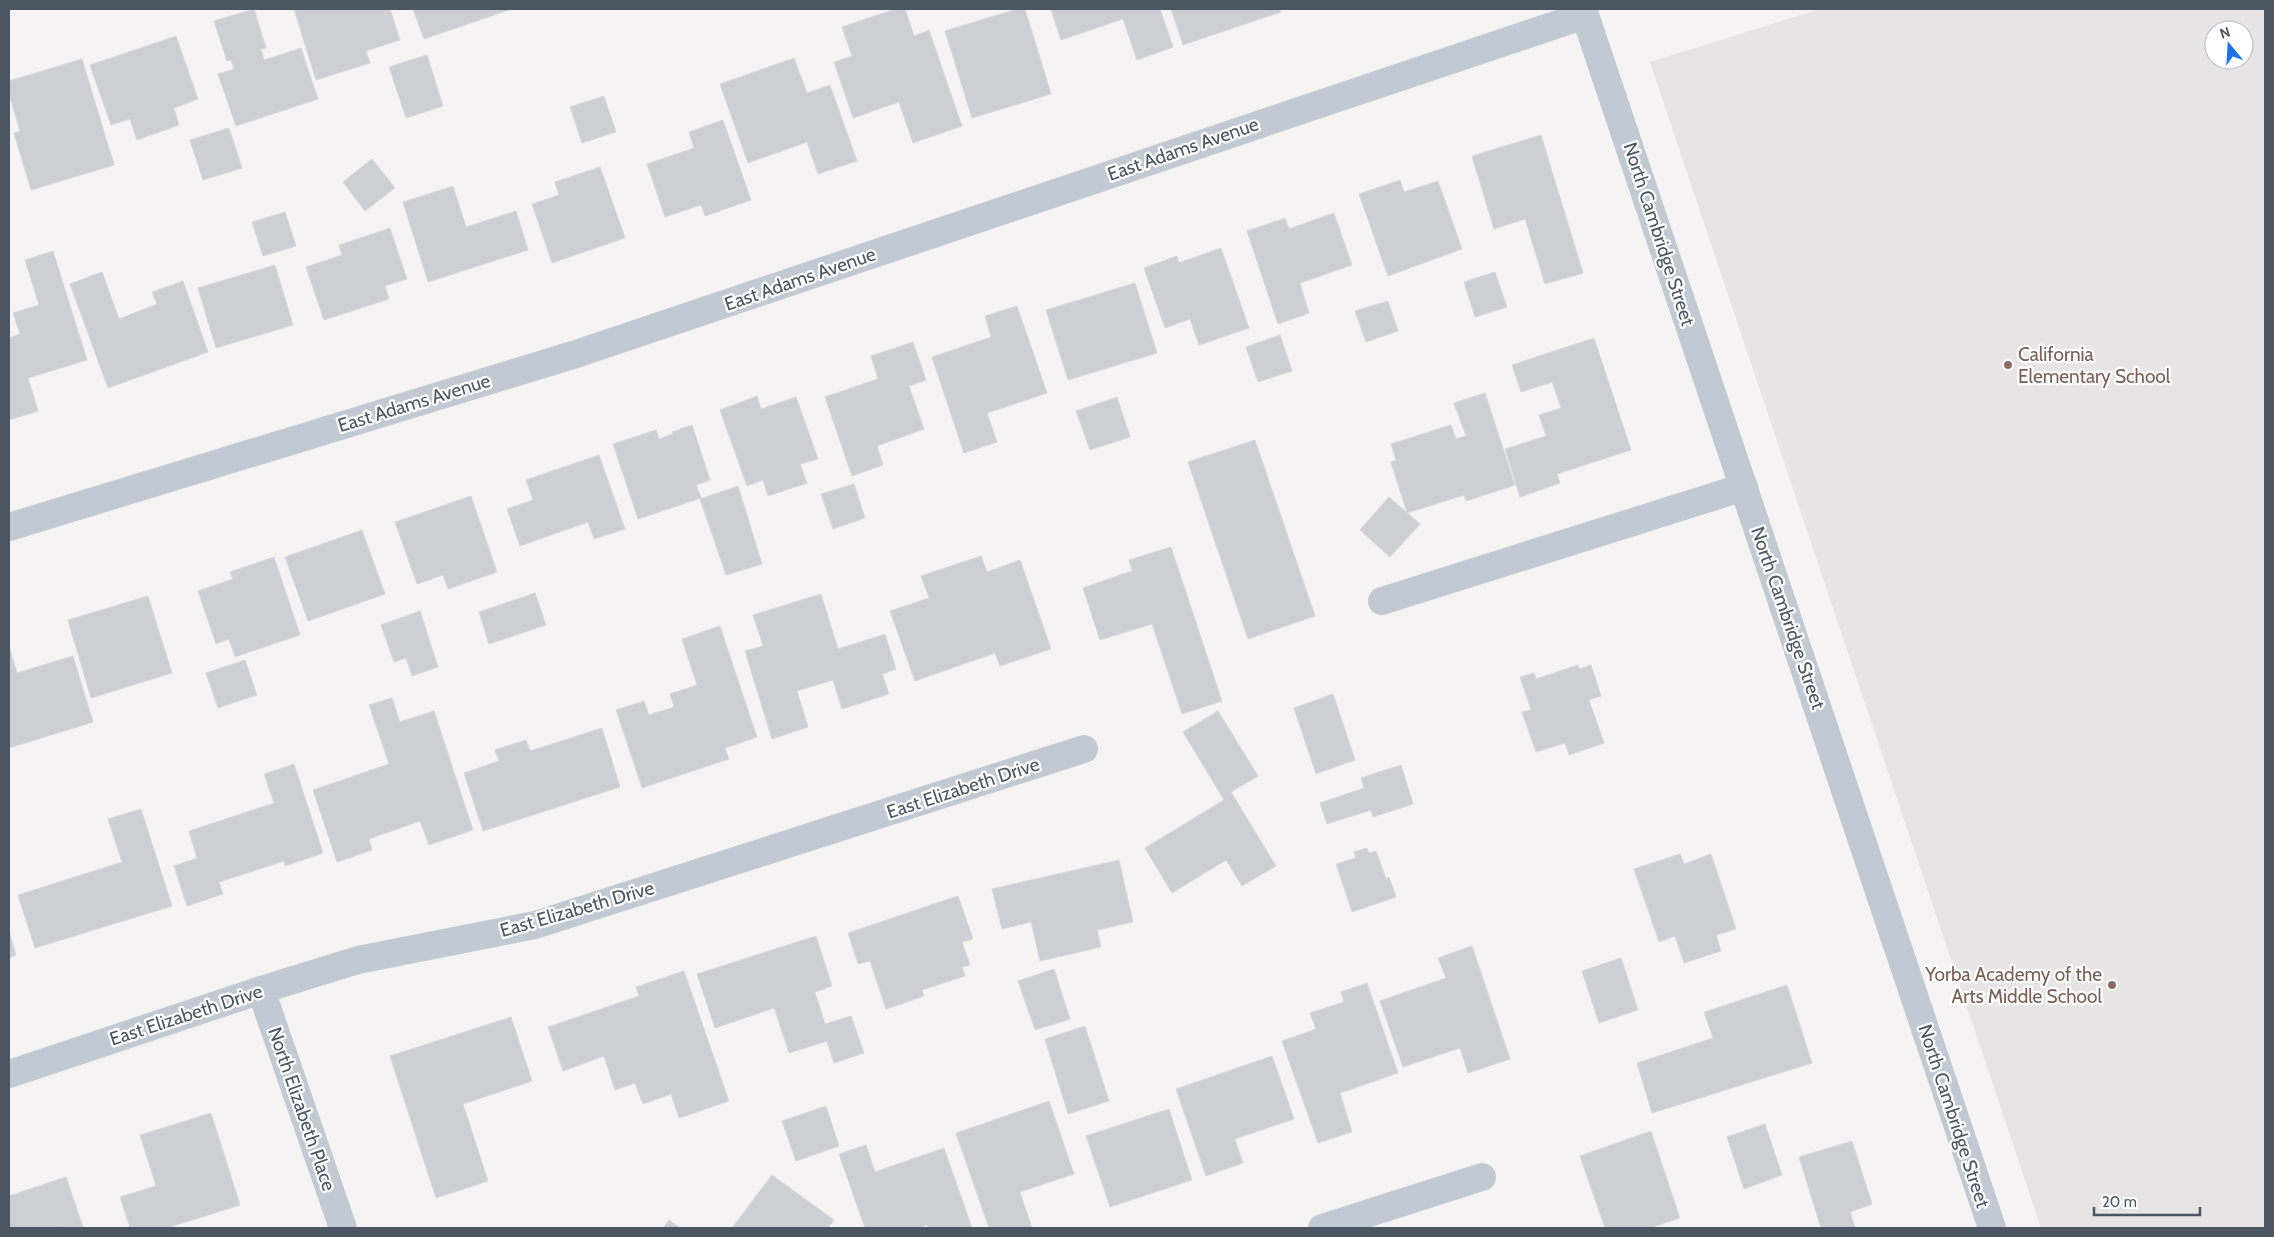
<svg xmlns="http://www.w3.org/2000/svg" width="2274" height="1237" viewBox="0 0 2274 1237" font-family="Cabin,sans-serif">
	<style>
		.education { fill: #e6e4e5; fill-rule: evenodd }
		.building { fill: #cdcfd5; stroke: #d7d9de }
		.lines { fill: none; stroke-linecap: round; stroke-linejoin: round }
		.minor { stroke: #c1cad2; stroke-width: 28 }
		.education-dot { fill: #8d6e63; stroke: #fff; stroke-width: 2 }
		.labels { text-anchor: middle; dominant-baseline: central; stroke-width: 4.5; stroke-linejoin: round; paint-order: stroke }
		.street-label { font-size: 19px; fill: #4a5661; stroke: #fff }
		.education-label { font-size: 19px; fill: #785e54; stroke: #fff; text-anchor: start }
	</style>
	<rect width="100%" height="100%" fill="#f5f3f3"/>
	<!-- education -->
	<path class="education" d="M1820,9H2265V1228H2041L1650,62ZM2214,30H2244V60H2214Z"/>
	<!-- building -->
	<g class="building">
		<path d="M254,9L266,48L261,49L264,60L301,48L318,99L236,126L218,74L234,69L231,60L227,61L214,21Z"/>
		<path d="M294,9H390L400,40L366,51L370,63L316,80Z"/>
		<path d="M413,9H512L424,39Z"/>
		<path d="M895,9H905L914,36L929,30L962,126L913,143L899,102L853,118L834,62L852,56L842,27Z"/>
		<path d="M1017,9H1025L1051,94L972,118L945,31Z"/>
		<path d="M1051,9H1160L1173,47L1137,60L1123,19L1061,40Z"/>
		<path d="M1171,9H1280L1281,12L1183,45Z"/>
		<path d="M176,36L198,99L174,108L179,125L137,140L130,119L111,125L90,65Z"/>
		<path d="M427,55L443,106L406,118L389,67Z"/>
		<path d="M794,58L807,93L830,85L857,161L818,174L807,142L748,163L720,84Z"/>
		<path d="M82,59L114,165L31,190L14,133L20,131L9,94V81Z"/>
		<path d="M604,96L616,132L582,143L570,107Z"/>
		<path d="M723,120L751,200L705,216L701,205L665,217L647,164L694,148L689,132Z"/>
		<path d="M229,128L242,168L203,180L190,140Z"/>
		<path d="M1541,135L1583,273L1545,284L1525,219L1494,229L1472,156Z"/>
		<path d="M372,159L395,188L365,211L343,182Z"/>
		<path d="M600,167L625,238L552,263L532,204L559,195L555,182Z"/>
		<path d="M1400,180L1404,192L1438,181L1462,249L1388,276L1359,194Z"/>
		<path d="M453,186L466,227L516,211L528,250L428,282L403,202Z"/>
		<path d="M285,212L296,246L263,256L252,222Z"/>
		<path d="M1334,213L1352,265L1300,283L1309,313L1278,324L1247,231L1285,218L1289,229Z"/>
		<path d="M390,228L407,279L385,286L389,299L324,320L306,267L342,255L339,245Z"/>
		<path d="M1221,248L1249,328L1199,345L1190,319L1165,328L1144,268L1177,256L1179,263Z"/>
		<path d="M53,251L87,360L28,378L38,411L9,420V338L20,334L13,313L39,305L25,260Z"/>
		<path d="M275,265L293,325L216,348L198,288Z"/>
		<path d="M102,272L119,319L157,304L152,292L183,281L208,352L108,388L70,284Z"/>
		<path d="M1495,272L1507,307L1475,317L1464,282Z"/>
		<path d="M1135,283L1157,353L1068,380L1046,310Z"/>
		<path d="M1388,301L1398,331L1366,342L1355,311Z"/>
		<path d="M1017,306L1047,393L987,413L997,442L964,453L932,357L991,337L985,316Z"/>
		<path d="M1280,335L1292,371L1258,382L1246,347Z"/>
		<path d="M1594,338L1631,450L1557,474L1560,483L1520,497L1505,449L1546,436L1539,415L1561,408L1552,382L1521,392L1512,365Z"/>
		<path d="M913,342L926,380L909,386L924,429L877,446L883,465L852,476L825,397L878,379L871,356Z"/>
		<path d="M1485,393L1515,485L1466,501L1464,495L1407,513L1391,462L1396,460L1391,444L1451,425L1456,439L1466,436L1454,403Z"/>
		<path d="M757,396L761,409L796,397L818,459L800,464L807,483L768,496L763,480L747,486L720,410Z"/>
		<path d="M1117,397L1130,437L1090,450L1076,411Z"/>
		<path d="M692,425L710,480L696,485L701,498L638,519L613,444L656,430L659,439L673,434L672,432Z"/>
		<path d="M1255,440L1315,616L1248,639L1188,462Z"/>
		<path d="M599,455L625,529L594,539L588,522L520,546L507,509L533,500L526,480Z"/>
		<path d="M854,484L865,518L833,529L821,494Z"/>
		<path d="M738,486L762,564L726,575L700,499Z"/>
		<path d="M471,496L497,572L448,589L443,575L417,584L395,522Z"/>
		<path d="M1389,497L1420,524L1390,557L1360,530Z"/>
		<path d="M362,530L385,594L308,621L285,557Z"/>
		<path d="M1171,547L1222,701L1182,714L1152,624L1100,640L1083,588L1132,571L1129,560Z"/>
		<path d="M981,556L987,572L1020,560L1051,649L1000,666L995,653L915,681L890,611L929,598L921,576Z"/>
		<path d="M274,557L300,635L235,657L229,639L216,644L198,591L233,579L230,572Z"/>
		<path d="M535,593L546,625L489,644L479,612Z"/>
		<path d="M821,594L838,649L885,634L896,669L882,674L889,694L842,709L833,680L797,691L808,727L772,739L745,651L763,646L753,615Z"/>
		<path d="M148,596L172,673L91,698L68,620Z"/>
		<path d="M420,611L438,667L412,676L406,658L394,662L381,625Z"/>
		<path d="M720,626L757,737L725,748L729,759L642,788L616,710L644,701L649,715L674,707L670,694L697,685L682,639Z"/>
		<path d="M9,646L17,673L73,656L93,722L9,748Z"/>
		<path d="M245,660L257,695L218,708L206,673Z"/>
		<path d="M1578,665L1579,669L1591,665L1601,696L1589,700L1604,743L1569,755L1565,743L1536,752L1522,712L1531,710L1520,677L1534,673L1536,679Z"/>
		<path d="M1333,694L1355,760L1316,774L1294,708Z"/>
		<path d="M392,698L400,722L434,711L473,830L429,845L420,821L369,839L372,850L337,862L313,790L389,764L369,705Z"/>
		<path d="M1218,711L1258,776L1231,792L1276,866L1242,886L1226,860L1172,893L1145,848L1224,800L1183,732Z"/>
		<path d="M602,728L620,787L483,831L464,773L499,761L495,750L526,740L530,751Z"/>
		<path d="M294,764L323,853L285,866L284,861L219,882L223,894L187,906L174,866L197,858L189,831L274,803L264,774Z"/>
		<path d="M1401,765L1413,804L1373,817L1371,810L1327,824L1320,803L1364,788L1361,778Z"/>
		<path d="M141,809L172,906L35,948L18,895L122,862L108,819Z"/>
		<path d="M1367,848L1369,853L1376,851L1386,879L1389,877L1396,897L1352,912L1336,864L1356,858L1354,852Z"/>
		<path d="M1680,854L1684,864L1711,854L1736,929L1716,935L1721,951L1684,963L1675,936L1659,942L1634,869Z"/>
		<path d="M1119,860L1133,922L1097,930L1101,947L1040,961L1031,922L1002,929L992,889Z"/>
		<path d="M958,896L973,939L962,942L970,965L962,967L965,976L922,990L924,996L886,1009L870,961L858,964L848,933Z"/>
		<path d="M9,931L16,955L9,958Z"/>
		<path d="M816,936L832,986L815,992L825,1024L851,1016L864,1053L834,1063L827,1041L789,1053L774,1008L715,1028L697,974Z"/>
		<path d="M1472,946L1510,1059L1468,1073L1460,1048L1403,1067L1380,1001L1446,978L1438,958Z"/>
		<path d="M1621,958L1638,1010L1599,1023L1582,971Z"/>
		<path d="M1054,969L1070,1019L1035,1030L1018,981Z"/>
		<path d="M684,971L729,1101L679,1118L671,1094L643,1104L635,1083L615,1090L604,1056L563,1071L548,1027L639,996L636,987Z"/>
		<path d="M1367,983L1398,1073L1340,1093L1352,1132L1318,1143L1282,1041L1316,1029L1310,1013L1344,1002L1341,992Z"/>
		<path d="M1787,985L1812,1063L1652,1113L1637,1063L1713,1038L1704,1012Z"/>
		<path d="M511,1017L532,1081L463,1104L488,1181L436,1198L390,1056Z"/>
		<path d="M1085,1026L1109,1101L1068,1114L1045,1039Z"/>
		<path d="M1272,1056L1294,1119L1235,1139L1243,1163L1206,1176L1176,1089Z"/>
		<path d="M1049,1101L1074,1174L1020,1192L1032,1228H989L956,1133Z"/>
		<path d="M826,1106L839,1146L796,1161L782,1121Z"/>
		<path d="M1169,1109L1192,1180L1110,1207L1086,1136Z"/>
		<path d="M211,1113L240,1205L167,1228H130L120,1197L156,1186L140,1135Z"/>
		<path d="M1765,1124L1782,1175L1744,1189L1727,1137Z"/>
		<path d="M1651,1131L1680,1218L1650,1228H1605L1580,1156Z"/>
		<path d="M1852,1141L1872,1204L1850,1212L1855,1228H1821L1799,1157Z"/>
		<path d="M866,1145L875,1172L944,1148L972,1228H928L927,1225L919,1228H865L839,1154Z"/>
		<path d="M772,1175L834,1220L828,1228H732Z"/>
		<path d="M66,1177L83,1227L9,1228V1196Z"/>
		<path d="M669,1220L680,1228H663Z"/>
	</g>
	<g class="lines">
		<!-- minor -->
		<g class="minor">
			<path d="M1583,9L1992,1228"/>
			<path d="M9,527L573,355L1585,15"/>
			<path d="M1382,601L1744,487"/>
			<path d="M261,990L343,1228"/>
			<path d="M9,1074L261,990L358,960L535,925L1084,749"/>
			<path d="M1322,1228L1482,1177"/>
		</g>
	</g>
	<!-- markers -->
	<g class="education-dot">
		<circle cx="2008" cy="365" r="5"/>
		<circle cx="2112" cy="985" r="5"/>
	</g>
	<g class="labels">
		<!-- street labels -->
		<g class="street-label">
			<text transform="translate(1183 149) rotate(-19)">East Adams Avenue</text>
			<text transform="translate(1659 234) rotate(72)">North Cambridge Street</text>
			<text transform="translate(800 279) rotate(-19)">East Adams Avenue</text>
			<text transform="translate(414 403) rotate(-17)">East Adams Avenue</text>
			<text transform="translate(1788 618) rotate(71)">North Cambridge Street</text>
			<text transform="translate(963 788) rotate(-18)">East Elizabeth Drive</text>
			<text transform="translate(577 909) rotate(-16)">East Elizabeth Drive</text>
			<text transform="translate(186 1015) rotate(-18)">East Elizabeth Drive</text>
			<text transform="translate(302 1109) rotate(71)">North Elizabeth Place</text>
			<text transform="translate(1954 1116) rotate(72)">North Cambridge Street</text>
		</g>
		<!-- education labels -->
		<g class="education-label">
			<text x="2018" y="354">California<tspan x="2018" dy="22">Elementary School</tspan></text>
			<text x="2102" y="974" text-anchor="end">Yorba Academy of the<tspan x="2102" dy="22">Arts Middle School</tspan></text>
		</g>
	</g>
	<!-- border -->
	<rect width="2274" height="1237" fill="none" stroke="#4a5661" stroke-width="20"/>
	<!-- north arrow -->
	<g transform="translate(2229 45) rotate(342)"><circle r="24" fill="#ffffff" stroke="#b7bbc0"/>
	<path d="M0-4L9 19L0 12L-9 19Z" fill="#1a73e8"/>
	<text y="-8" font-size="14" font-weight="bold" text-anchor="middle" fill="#4a5661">N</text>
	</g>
	<!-- scale -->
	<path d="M2094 1207v8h106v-8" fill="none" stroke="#4a5661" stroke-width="2.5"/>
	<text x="2102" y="1207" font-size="15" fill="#4a5661" stroke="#ffffff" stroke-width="4" paint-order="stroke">20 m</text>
</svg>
